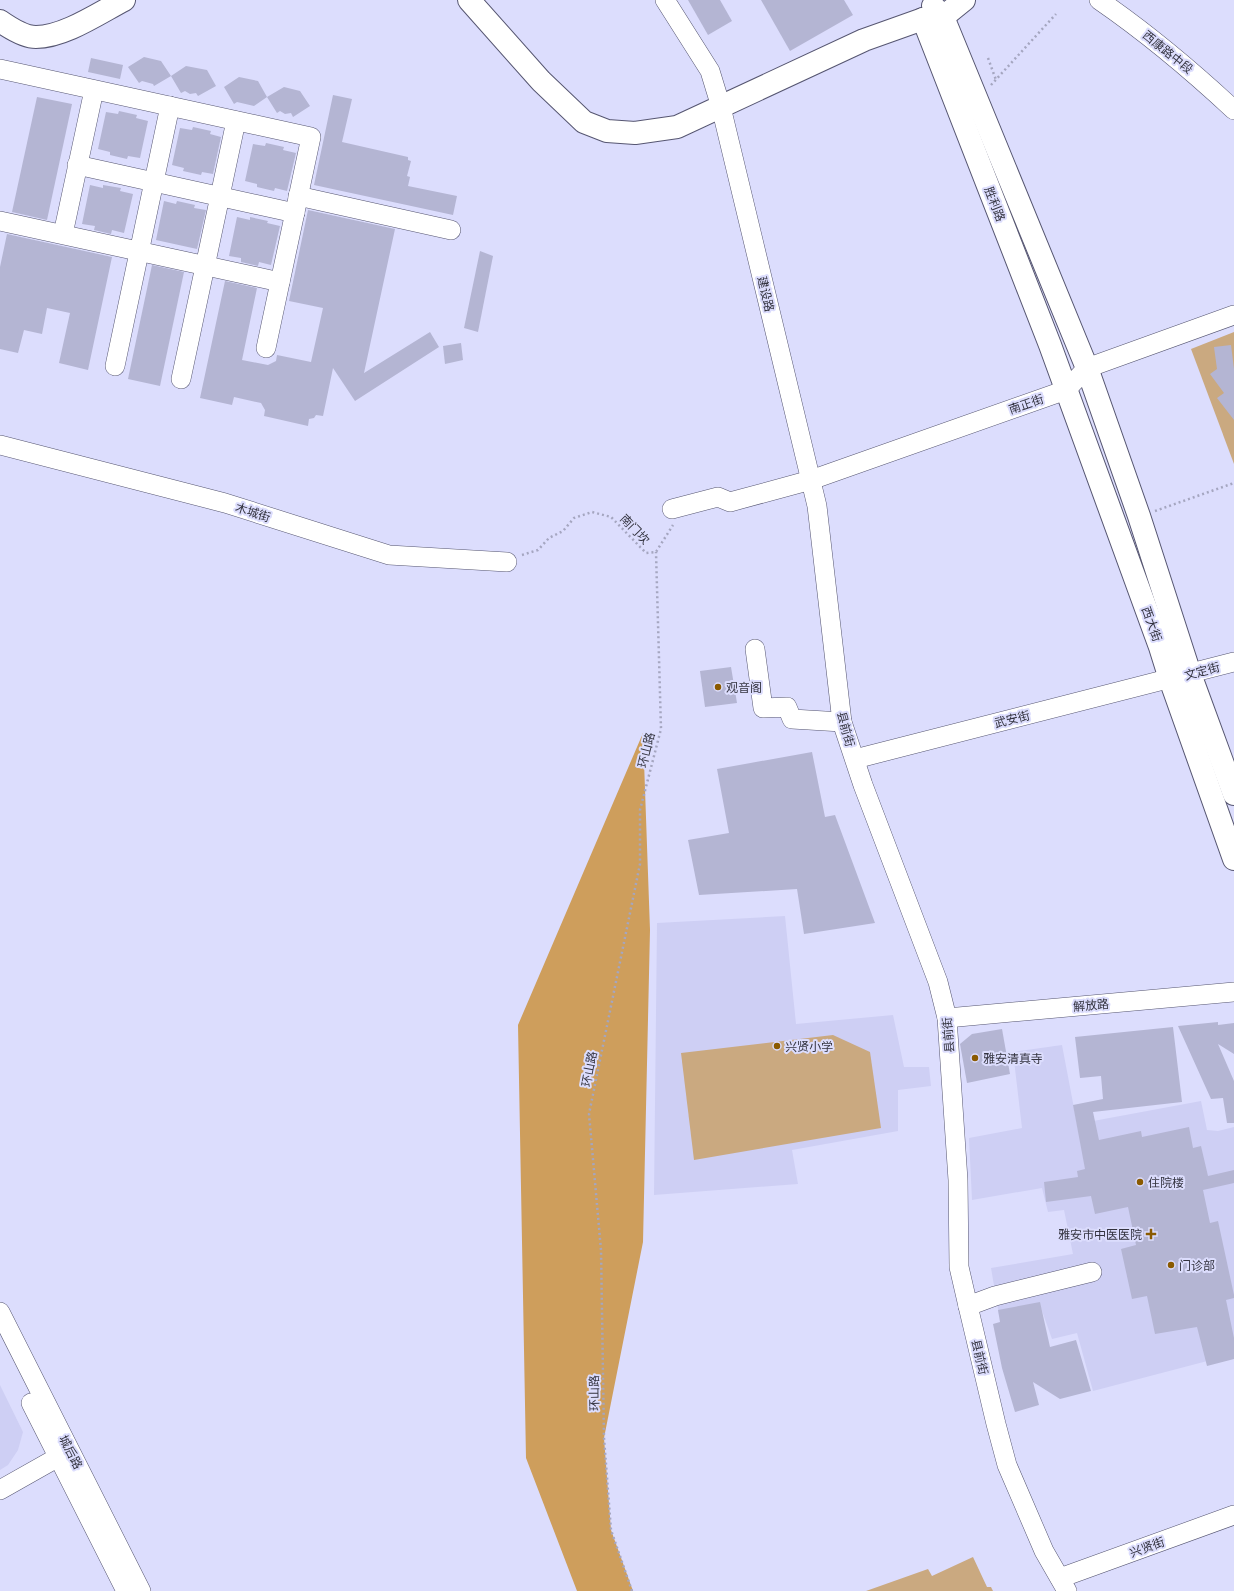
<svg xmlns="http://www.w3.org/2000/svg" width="1234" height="1591" viewBox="0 0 1234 1591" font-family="Lato,'Noto Sans SC',sans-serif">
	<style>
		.built { fill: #cecff4 }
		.green { fill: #caa980 }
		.forest { fill: #ce9e5c }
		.building { fill: #b4b5d3 }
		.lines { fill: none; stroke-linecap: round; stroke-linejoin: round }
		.minor-casing { stroke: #565671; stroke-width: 20 }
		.major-casing { stroke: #565671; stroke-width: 24 }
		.path { stroke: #a5a6c0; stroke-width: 2.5; stroke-dasharray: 2 3; stroke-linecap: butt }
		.minor { stroke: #fff; stroke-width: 19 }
		.major { stroke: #fff; stroke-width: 22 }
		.poi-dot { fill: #8a5a00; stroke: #dcddfd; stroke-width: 1.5 }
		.labels { text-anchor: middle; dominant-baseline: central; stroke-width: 4; stroke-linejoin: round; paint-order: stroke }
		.street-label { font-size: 12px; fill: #33333f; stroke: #dcddfd }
		.poi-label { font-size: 12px; fill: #33333f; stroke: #dcddfd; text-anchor: start }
	</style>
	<rect width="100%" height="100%" fill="#dcddfd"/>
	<!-- built -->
	<g class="built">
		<path d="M785,916L796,1024L893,1015L904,1067H929L931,1086L898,1090V1131L792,1150L798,1184L654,1195L657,923Z"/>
		<path d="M1062,1045L1077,1124L1201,1101L1207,1130L1218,1131L1234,1127V1354L1093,1391L1077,1333L1052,1339L1041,1308L999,1315L991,1268L1073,1254L1064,1210L1048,1212L1042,1188L972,1200L969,1138L1022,1128L1013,1052Z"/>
		<path d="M0,1385L23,1432L18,1450L8,1465L0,1470Z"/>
	</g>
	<!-- green -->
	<g class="green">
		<path d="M1234,332V464L1191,349Z"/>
		<path d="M833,1035L870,1052L881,1128L694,1160L681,1053Z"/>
		<path d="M973,1557L987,1587H991L993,1591H866L928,1569L932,1576Z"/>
	</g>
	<!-- forest -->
	<path class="forest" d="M643,733L650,930L643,1242L604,1438L611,1530L633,1591H577L526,1458L518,1025Z"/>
	<!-- building -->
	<g class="building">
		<path d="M688,0H720L732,21L708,35Z"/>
		<path d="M761,0H844L853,15L790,51Z"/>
		<path d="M144,57L161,61L171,76L154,86L153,84L142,81L139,83L128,67Z"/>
		<path d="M91,58L123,65L120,79L88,72Z"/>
		<path d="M186,66L207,70L216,86L198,96L196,93L190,94L185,91L181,93L171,76Z"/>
		<path d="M239,77L258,81L267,97L254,106L237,102L234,104L224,87Z"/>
		<path d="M284,87L300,91L310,106L293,117L291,113L285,114L280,111L277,113L267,97Z"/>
		<path d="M333,95L352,99L342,142L408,157V160L411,161L407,176L410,177L408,186L457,196L453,215L314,185Z"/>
		<path d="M37,97L72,104L47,220L12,212Z"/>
		<path d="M119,111L137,115L136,118L148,121L140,158L128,156L127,159L110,155V152L98,149L106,112L118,114Z"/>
		<path d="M193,127L211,131L210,134L221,137L213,174L202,172L201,175L183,171L184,168L172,165L180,128L192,130Z"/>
		<path d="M266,143L284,147L283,150L296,153L287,191L275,188L274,191L257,187V184L245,181L253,144L265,146Z"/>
		<path d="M90,185L103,188V185L121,188L120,191L133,194L124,233L112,230L111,234L94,230L95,226L82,224Z"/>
		<path d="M164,201L176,204L177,201L195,205L194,208L206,210L197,249L156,240Z"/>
		<path d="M308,210L395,229L364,373L430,332L439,347L355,401L333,368L323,416L316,415L314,418L309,419L308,426L264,416L265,410L261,403L234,397L232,405L200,398L225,281L257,288L242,360L268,365L276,361L277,355L311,362L323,308L289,301Z"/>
		<path d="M237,217L250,220V217L268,221L267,223L280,226L271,265L259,262L258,266L241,262V258L229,256Z"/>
		<path d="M7,234L112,257L88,370L59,363L70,313L47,308L42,334L24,330L18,353L0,349V267Z"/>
		<path d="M480,251L493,256L478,332L464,328Z"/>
		<path d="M152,265L184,272L160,386L128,379Z"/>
		<path d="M461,343L463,360L445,364L443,346Z"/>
		<path d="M1231,345L1234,369V420L1217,398L1224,393L1210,374L1217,369L1214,347Z"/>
		<path d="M731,667L737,703L705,707L700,671Z"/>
		<path d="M812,752L825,817L835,815L875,923L804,934L797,889L699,895L688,840L729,833L717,769Z"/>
		<path d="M1218,1022V1025L1234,1023V1054L1218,1044L1234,1081V1123H1227L1223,1098L1211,1099L1178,1026Z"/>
		<path d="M1173,1027L1182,1102L1093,1112L1099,1140L1141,1131L1142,1137L1189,1127L1193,1148L1201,1146L1208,1176L1234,1170V1183L1203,1190L1210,1223L1218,1221L1234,1295V1298L1226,1300L1234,1338V1359L1207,1366L1197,1327L1155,1334L1147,1296L1132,1299L1121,1249L1136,1245L1128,1207L1095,1214L1091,1196L1046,1202L1044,1182L1078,1177L1077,1171L1085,1169L1073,1105L1103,1099L1101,1076L1080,1078L1075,1037Z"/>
		<path d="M1002,1029L1010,1074L967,1083L960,1044L972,1034Z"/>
		<path d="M1040,1302L1050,1347L1076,1340L1091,1391L1060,1399L1033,1382L1039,1405L1015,1412L1002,1368L993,1324L1000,1322L998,1310Z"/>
	</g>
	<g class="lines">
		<defs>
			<g id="minor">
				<path d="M665,0L710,71L721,107L817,506L842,722L863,785L938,982L947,1018L958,1180L959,1267L968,1306L996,1424L1007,1465L1044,1551L1067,1591"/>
				<path d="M1099,0C1147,33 1191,70 1234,110"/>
				<path d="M0,69L311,137L266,348"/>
				<path d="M77,165L295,213"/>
				<path d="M298,196L451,230"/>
				<path d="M0,221L280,282"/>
				<path d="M63,234L94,90"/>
				<path d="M115,366L170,106"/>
				<path d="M181,379L236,121"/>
				<path d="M0,445L225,503L389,555L507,562"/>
				<path d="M672,509L718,497L730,502L811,480L1066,390L1087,368L1234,315"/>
				<path d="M755,649L763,708L787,707L792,719L842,722"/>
				<path d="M855,759L1234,662"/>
				<path d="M947,1018L1234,992"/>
				<path d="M968,1306L995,1296L1092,1272"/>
				<path d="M0,1312L141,1591"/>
				<path d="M31,1403L126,1591"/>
				<path d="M0,1490L69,1451"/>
				<path d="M1060,1578L1234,1515"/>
			</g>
			<g id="major">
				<path d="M469,0L541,81L584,122L607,131L635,133L677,127L864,40L923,19L943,17L964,0"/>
				<path d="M933,6L943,17L1087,368L1139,516L1190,674L1234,794"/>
				<path d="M923,19L1050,345L1160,647L1170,679L1234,859"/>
				<path d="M0,21C10,28 24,37 36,37C64,37 99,13 124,0"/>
			</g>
		</defs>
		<!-- minor casing -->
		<use href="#minor" class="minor-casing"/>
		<!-- major casing -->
		<use href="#major" class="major-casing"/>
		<!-- path -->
		<g class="path">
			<path d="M988,58L996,80"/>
			<path d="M991,85L1056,14"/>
			<path d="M1155,511L1234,483"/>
			<path d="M522,555L538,550L549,538L563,531L574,518L592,512L611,517L646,553L656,552L673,525"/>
			<path d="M632,1591L611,1530L604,1438L601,1250L589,1114L640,864V810L661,729L656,552"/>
		</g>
		<!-- minor -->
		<use href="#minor" class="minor"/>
		<!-- major -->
		<use href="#major" class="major"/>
	</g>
	<!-- markers -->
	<g class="poi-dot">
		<circle cx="718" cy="687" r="4"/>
		<circle cx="777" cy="1046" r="4"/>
		<circle cx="975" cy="1058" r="4"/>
		<circle cx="1140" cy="1182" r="4"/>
		<path d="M1149 1228h4v4h4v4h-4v4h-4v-4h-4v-4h4z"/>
		<circle cx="1171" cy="1265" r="4"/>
	</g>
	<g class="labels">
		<!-- street labels -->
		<g class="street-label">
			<text transform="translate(1168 52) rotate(39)">西康路中段</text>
			<text transform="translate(995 204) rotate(69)">胜利路</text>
			<text transform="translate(766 294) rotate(77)">建设路</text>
			<text transform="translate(1026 404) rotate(-19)">南正街</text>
			<text transform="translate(253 512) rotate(18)">木城街</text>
			<text transform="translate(635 529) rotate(46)">南门坎</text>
			<text transform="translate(1152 624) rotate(70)">西大街</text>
			<text transform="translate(1202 671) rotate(-15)">文定街</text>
			<text transform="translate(1012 719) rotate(-14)">武安街</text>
			<text transform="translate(846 729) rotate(75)">县前街</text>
			<text transform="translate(646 750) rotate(-76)">环山路</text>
			<text transform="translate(1091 1005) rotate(-5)">解放路</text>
			<text transform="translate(948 1035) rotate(-95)">县前街</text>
			<text transform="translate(589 1069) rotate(-79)">环山路</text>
			<text transform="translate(980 1357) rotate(77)">县前街</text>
			<text transform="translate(594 1393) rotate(-91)">环山路</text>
			<text transform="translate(71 1452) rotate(63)">城后路</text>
			<text transform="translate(1147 1547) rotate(-20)">兴贤街</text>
		</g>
		<!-- poi labels -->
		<g class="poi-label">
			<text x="726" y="687">观音阁</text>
			<text x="785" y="1046">兴贤小学</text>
			<text x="983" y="1058">雅安清真寺</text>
			<text x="1148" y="1182">住院楼</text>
			<text x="1142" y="1234" text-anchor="end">雅安市中医医院</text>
			<text x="1179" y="1265">门诊部</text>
		</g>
	</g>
</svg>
